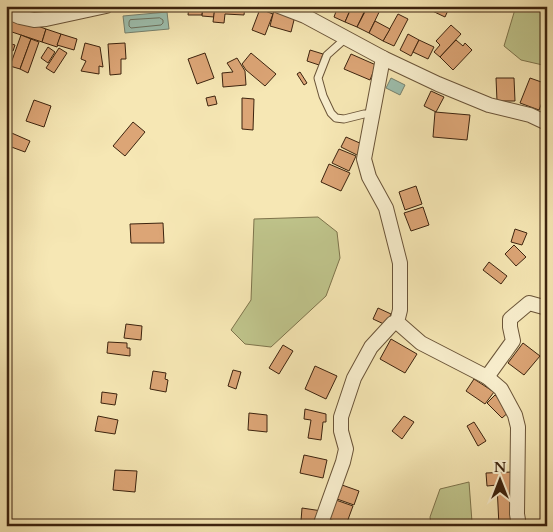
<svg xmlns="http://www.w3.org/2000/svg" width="553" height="532" viewBox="0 0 553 532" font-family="Cardo,serif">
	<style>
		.green { fill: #bfc48b; stroke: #7e744c }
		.water { fill: #9dbfae; stroke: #76816e }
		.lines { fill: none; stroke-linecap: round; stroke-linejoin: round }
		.shore { stroke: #6c715e; stroke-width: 1 }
		.building { fill: #dca576; stroke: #3c230e }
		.lane-casing { stroke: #6a5438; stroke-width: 9 }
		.street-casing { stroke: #6a5438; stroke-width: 16 }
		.lane { stroke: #f9efce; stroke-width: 7 }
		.street { stroke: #f9efce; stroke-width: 14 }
	</style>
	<rect width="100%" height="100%" fill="#f6e7b4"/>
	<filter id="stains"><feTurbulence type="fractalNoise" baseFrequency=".004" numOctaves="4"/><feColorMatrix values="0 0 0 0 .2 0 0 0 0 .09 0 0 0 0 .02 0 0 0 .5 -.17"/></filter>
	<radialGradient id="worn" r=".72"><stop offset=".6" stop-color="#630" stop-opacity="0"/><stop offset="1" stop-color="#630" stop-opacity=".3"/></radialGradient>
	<!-- green -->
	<g class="green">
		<path d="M516,6H547V66L521,60L504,46Z"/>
		<path d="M318,217L337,232L340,258L326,296L271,347L245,344L231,330L251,300L254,219Z"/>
		<path d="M469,482L472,522L466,526H431L430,517L440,489Z"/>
	</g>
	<!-- water -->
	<g class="water">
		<path d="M167,12L169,29L125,33L123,16Z"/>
		<path d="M391,78L405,85L400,95L386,88Z"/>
	</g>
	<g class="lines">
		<!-- shore -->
		<path class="shore" d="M160,18L163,20V23L161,25L131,28L129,26V22L130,20Z"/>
	</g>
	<!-- building -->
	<g class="building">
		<path d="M189,6H203L202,15H188Z"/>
		<path d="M203,6H215L214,17L202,16Z"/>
		<path d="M215,6H245L244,15L225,14L224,23L213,22Z"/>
		<path d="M338,6H347L351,8L345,22L334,17Z"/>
		<path d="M352,6H361L366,8L357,27L345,22Z"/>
		<path d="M368,6H382L369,33L357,27Z"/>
		<path d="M426,6H450L445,17L426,8Z"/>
		<path d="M260,9L273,14L265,35L252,30Z"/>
		<path d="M274,10L295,16L291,32L270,26Z"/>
		<path d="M398,14L408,19L394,46L383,41Z"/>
		<path d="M7,15L46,29L42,42L6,30Z"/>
		<path d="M375,21L390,29L383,41L369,33Z"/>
		<path d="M451,25L461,34L440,57L434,52L440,45L436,41Z"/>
		<path d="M46,29L61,34L57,47L42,42Z"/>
		<path d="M6,30L12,32L8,43L15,45L13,51L6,48Z"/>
		<path d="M61,34L77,39L74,50L57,45Z"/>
		<path d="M408,34L419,40L411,56L400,50Z"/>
		<path d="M21,35L31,39L20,69L10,66Z"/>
		<path d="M31,39L39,42L28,73L20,69Z"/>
		<path d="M419,40L434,47L428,59L413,52Z"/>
		<path d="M456,40L463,46L465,43L472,50L453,70L440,57Z"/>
		<path d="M85,43L100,47L103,67L99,66V74L81,71L86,61L81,59Z"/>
		<path d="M125,43L126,59H121V74L110,75L108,44Z"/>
		<path d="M48,47L55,52L48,63L41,58Z"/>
		<path d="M59,48L67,53L54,73L46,68Z"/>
		<path d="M310,50L323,54L319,65L307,61Z"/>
		<path d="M205,53L214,78L197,84L188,59Z"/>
		<path d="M251,53L276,74L265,86L246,70L242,64Z"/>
		<path d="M351,54L376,65L370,80L344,69Z"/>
		<path d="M237,58L245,71L246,85L223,87L222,73L233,72L227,63Z"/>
		<path d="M300,72L307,83L304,85L297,74Z"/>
		<path d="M496,78H514L515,101H497Z"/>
		<path d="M530,78L547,84V90L539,110L520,103Z"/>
		<path d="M431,91L444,97L436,112L424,106Z"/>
		<path d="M215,96L217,104L208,106L206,98Z"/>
		<path d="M242,98L254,99L253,130L242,129Z"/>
		<path d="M34,100L51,106L44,127L26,121Z"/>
		<path d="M435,112L470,115L467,140L433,137Z"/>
		<path d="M133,122L145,132L125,156L113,146Z"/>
		<path d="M7,131L30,141L25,152L6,145Z"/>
		<path d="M346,137L362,144L357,155L341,147Z"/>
		<path d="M339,149L356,156L349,171L332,163Z"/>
		<path d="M329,164L350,173L341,191L321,182Z"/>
		<path d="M416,186L422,204L405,210L399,192Z"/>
		<path d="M423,207L429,225L411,231L404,213Z"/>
		<path d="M163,223L164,243H131L130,224Z"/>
		<path d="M515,229L527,233L522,245L511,242Z"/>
		<path d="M514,245L526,257L516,266L505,254Z"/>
		<path d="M489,262L507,276L501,284L483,270Z"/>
		<path d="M378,308L391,314L386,325L373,319Z"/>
		<path d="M126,324L142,326L141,340L124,338Z"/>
		<path d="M391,339L417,354L405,373L380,359Z"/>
		<path d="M108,342L127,343V348H130V356L107,353Z"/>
		<path d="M523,343L540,356L524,375L508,363Z"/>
		<path d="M283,345L293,351L279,374L269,368Z"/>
		<path d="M315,366L337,376L326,399L305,389Z"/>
		<path d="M233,370L241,372L236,389L228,386Z"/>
		<path d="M153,371L166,373L165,379L168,380L166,392L150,389Z"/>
		<path d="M474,379L494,392L485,404L466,391Z"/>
		<path d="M102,392L117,394L115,405L101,403Z"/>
		<path d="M495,395L510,411L502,418L487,403Z"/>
		<path d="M305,409L326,414V422H323L321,440L308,438L311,420L304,419Z"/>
		<path d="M249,413L267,415V432L248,430Z"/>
		<path d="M98,416L118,420L115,434L95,431Z"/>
		<path d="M404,416L414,422L402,439L392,431Z"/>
		<path d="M474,422L486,441L478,446L467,426Z"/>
		<path d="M304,455L327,460L323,478L300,473Z"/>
		<path d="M115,470L137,471L135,492L113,490Z"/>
		<path d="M512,472L513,526H499L497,485L487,486L486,473Z"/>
		<path d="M342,485L359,491L354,505L337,499Z"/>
		<path d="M333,499L353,506L346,525L326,518Z"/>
		<path d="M302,508L322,511L318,525L301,521Z"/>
		<path d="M26,522L38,523V526H24Z"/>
	</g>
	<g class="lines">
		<defs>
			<path id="lane" d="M346,38L327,55L318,78L323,96L331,113L336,118L344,119L364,114H372"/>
			<g id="street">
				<path d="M279,6L305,16L383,58L438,84L489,105L530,115L547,123"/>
				<path d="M6,11L20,17L34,20L46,19L106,6"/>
				<path d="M383,58L364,159L369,177L386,208L400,263V310L397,322L421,343L487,377L501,389L515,415L518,427L517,514L519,526"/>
				<path d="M487,377L513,341L510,327V319L529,303L547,308"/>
				<path d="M320,526L343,462L346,449L341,431V417L354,378L371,347L393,323L397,322"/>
			</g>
		</defs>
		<!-- lane casing -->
		<use href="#lane" class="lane-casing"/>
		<!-- street casing -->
		<use href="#street" class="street-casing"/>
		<!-- lane -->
		<use href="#lane" class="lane"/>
		<!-- street -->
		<use href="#street" class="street"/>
	</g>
	<!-- margin -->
	<rect width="553" height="532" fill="none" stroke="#f6e7b4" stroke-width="25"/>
	<rect x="8" y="8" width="538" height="517" fill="none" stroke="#3c230e" stroke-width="2.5"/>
	<rect x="12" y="12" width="528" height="507" fill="none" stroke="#3c230e"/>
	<!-- north arrow -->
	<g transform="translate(500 480)" stroke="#f9efce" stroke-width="4" paint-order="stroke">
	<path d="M0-4L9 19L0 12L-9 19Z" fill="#3c230e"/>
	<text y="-8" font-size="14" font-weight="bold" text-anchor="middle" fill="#3c230e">N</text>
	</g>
	<rect width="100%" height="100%" filter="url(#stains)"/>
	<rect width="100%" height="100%" fill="url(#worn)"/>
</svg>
